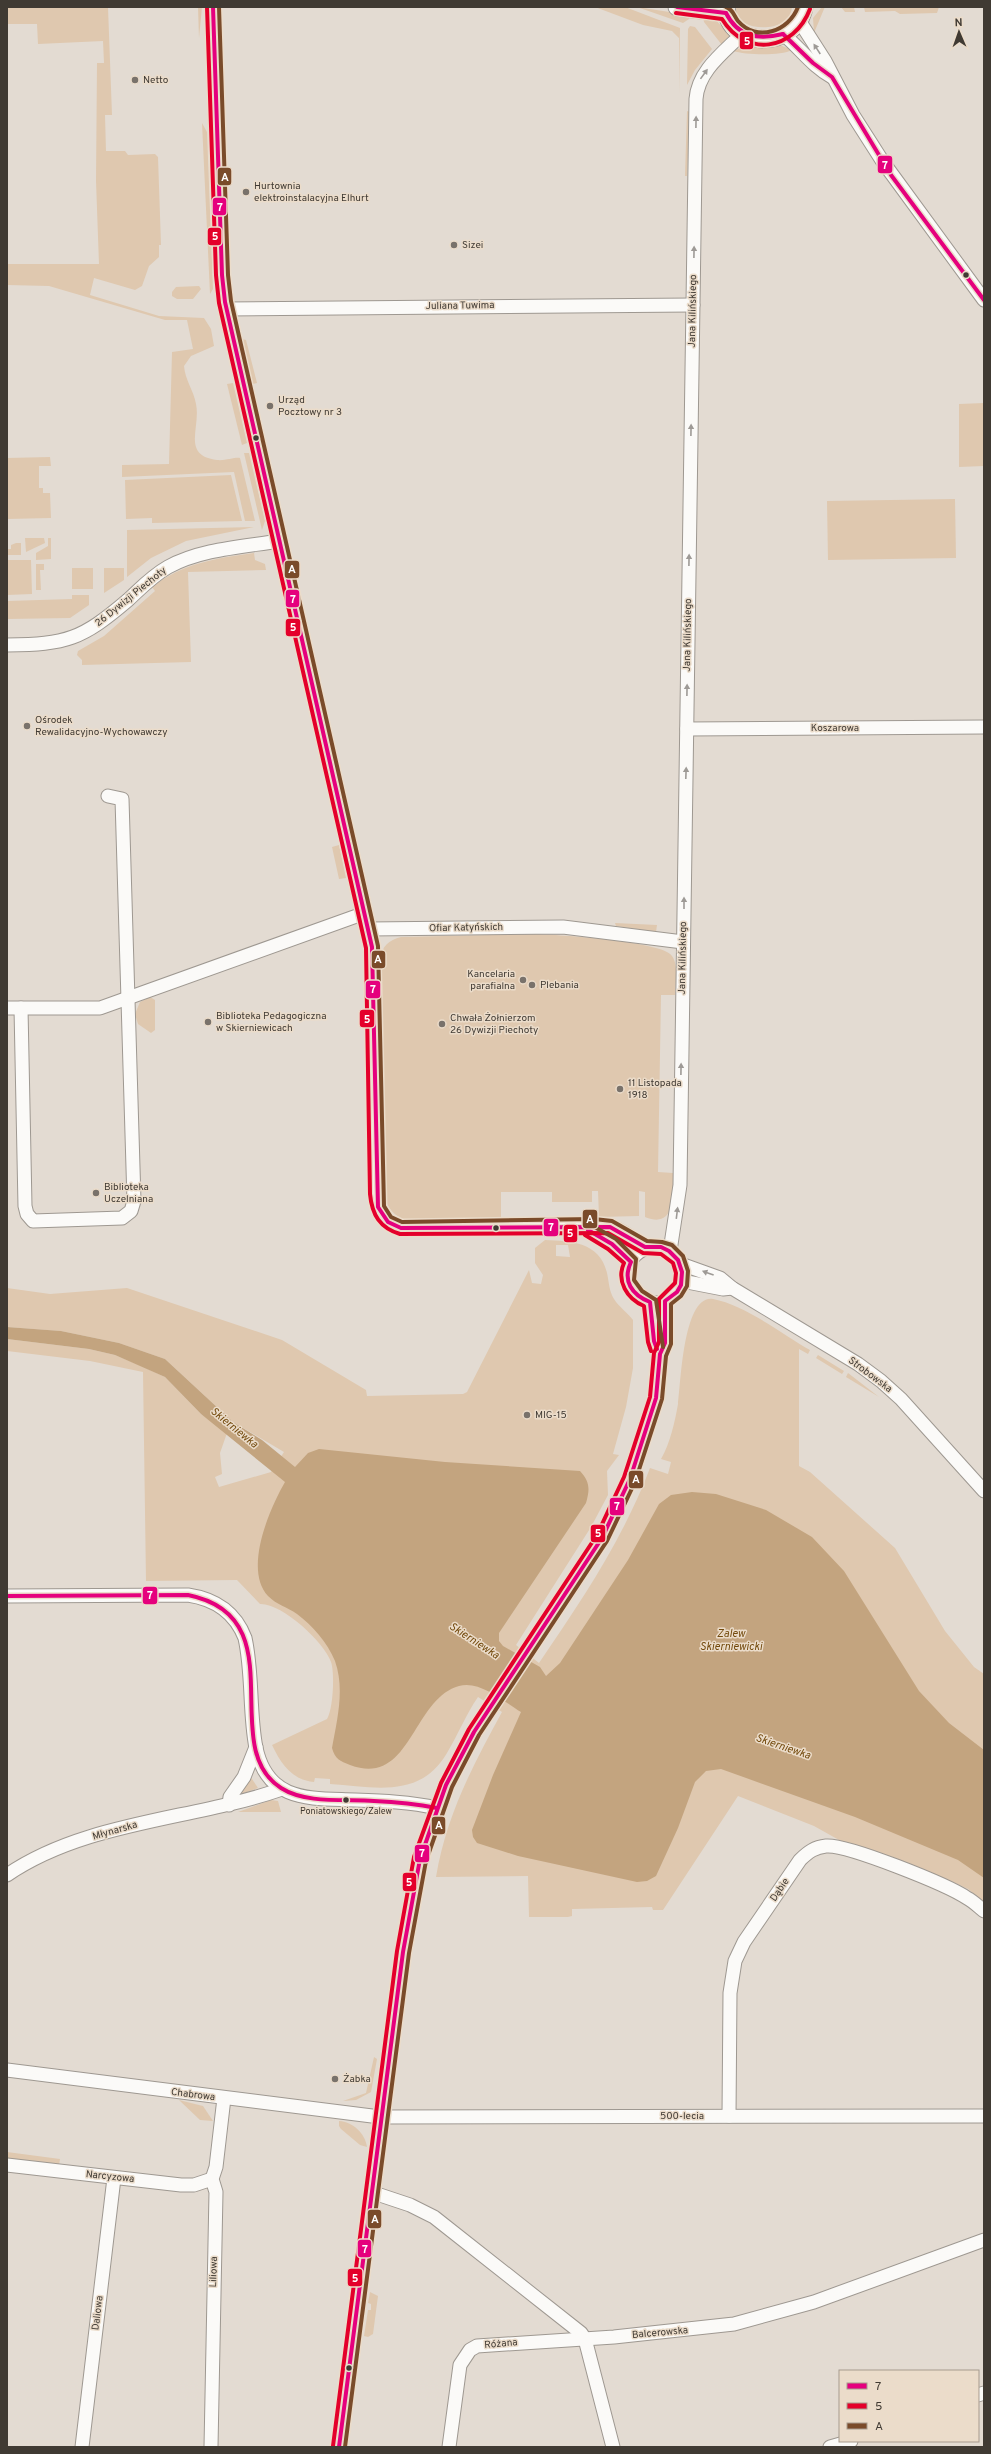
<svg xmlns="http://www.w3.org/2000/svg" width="991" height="2454" viewBox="0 0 991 2454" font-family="Overpass,sans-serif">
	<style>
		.green { fill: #dfc8af; fill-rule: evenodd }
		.water { fill: #c3a47f }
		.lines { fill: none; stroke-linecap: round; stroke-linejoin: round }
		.minor-casing { stroke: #9e9891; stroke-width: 15 }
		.major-casing { stroke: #9e9891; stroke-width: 19 }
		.minor { stroke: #fbfaf8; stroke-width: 13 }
		.major { stroke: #fbfaf8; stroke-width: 17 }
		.bus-1-casing { stroke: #ebdcca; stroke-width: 7 }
		.bus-2-casing { stroke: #ebdcca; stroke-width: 7 }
		.bus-3-casing { stroke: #ebdcca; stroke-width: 7 }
		.bus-1 { stroke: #e5007d; stroke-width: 4 }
		.bus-2 { stroke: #e4002b; stroke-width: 4 }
		.bus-3 { stroke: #7a4b2a; stroke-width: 4 }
		.oneway { fill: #9e9a96 }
		.poi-dot { fill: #79726b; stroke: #ebdcca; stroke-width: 1.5 }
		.bus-dot { fill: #403a33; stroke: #ebdcca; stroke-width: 1.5 }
		.labels { text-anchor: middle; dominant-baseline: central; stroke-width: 3; stroke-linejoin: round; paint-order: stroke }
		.bus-label { font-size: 9px; fill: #403a33; stroke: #ebdcca }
		.poi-label { font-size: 10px; fill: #403a33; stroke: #ebdcca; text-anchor: start }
		.street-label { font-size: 10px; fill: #403a33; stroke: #ebdcca }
		.water-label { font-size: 11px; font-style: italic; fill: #734a0d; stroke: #ebdcca }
		.line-badge { stroke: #ebdcca; stroke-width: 1.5 }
		.badge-label { font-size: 11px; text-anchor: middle; font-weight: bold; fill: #fff }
	</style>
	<rect width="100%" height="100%" fill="#e3dbd2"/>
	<!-- green -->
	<g class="green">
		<path d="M7,7H108L112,115H105L106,151H125L128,155L155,154L158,157L161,245H159V257L149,266L142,286L135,290L94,278L90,295L159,316L204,318L211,329L214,346L191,356L184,366C185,380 194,391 196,404C201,427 181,456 217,460C225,461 235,457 240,458L255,521H245L234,472L122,477V465L169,464L172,352L193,349L187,320H165L49,286L7,285V264H99L96,181L97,63H104L103,41L38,44L37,24H7Z"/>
		<path d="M198,7H202L199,38Z"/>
		<path d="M595,7H625L680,28L679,94V38L672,31L643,25Z"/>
		<path d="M637,7L689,15V19L683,23Z"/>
		<path d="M736,7H792C790,29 759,31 744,23L736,13Z"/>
		<path d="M822,7H825L824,9L814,33L813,18Z"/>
		<path d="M841,7H854L855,12H845Z"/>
		<path d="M864,7H939L937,13L900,14L895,11L865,12Z"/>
		<path d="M703,17L715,19L730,36L722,45L704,22Z"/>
		<path d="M690,26L695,27L712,49L695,70L687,85L688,29Z"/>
		<path d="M780,45L792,50C781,56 746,55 733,51L746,46Z"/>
		<path d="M687,111L690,112L687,176H685Z"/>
		<path d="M202,123L207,132L213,289L210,294Z"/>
		<path d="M199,286L201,289L193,299H177L172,296V292L176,287Z"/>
		<path d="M242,339L246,340L257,383L253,384Z"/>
		<path d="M233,383L247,443L242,445L227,384Z"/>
		<path d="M984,403V466L959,467V404Z"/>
		<path d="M244,453H249L265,521L262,530Z"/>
		<path d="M50,457L51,466H39V488H43V493H50L51,518L7,519V458Z"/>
		<path d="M231,475L242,521L152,523V518L126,519L125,480Z"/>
		<path d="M955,499L956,558L828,560L827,501Z"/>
		<path d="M254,527L186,541L151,558L127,577V530Z"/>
		<path d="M25,538H44L45,543L26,552Z"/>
		<path d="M48,538H51V559L36,560V553L48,546Z"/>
		<path d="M16,543H21V555H7V549H11V545Z"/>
		<path d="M254,553L255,560L265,564L266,570L188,572L191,662L82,665V660L77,655L78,651L104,636L155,591L152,587C183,563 217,558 254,553Z"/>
		<path d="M7,560H31L32,594L7,595Z"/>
		<path d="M36,564H44V570H40L41,590H36Z"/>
		<path d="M93,568V589H72V568Z"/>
		<path d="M104,568H124V580L104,593Z"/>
		<path d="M72,595H89V605L70,618L7,619V601L72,599Z"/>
		<path d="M339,845L346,878L339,879L332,847Z"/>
		<path d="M615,923L657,925L656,932L616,926Z"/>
		<path d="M536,934C558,935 663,941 672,956C679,966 675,983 675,995H661L658,1172L673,1173C673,1192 677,1230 645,1217V1192L639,1191V1216L599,1217L598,1191H592V1202H552V1192H501V1221L413,1222C397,1219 386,1209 384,1193L381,960C381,946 389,940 401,937Z"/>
		<path d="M150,997L155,1000V1030L151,1033L138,1024L135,1014L140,1002Z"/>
		<path d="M545,1240C571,1241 600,1242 607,1273C609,1282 609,1291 614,1299C619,1307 628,1313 633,1320V1368L626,1407L613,1454L619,1455L607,1471L608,1495L591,1527L516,1645L539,1663C582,1600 623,1539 650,1468L668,1474L671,1462L661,1459C670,1444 675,1421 678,1404C681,1384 683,1294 713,1299C745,1305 782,1334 810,1350L808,1354L799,1349V1466L810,1472L895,1548L945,1631L974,1667L984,1674V1902L968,1889L953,1882L839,1840L814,1826L738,1796L663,1910H653L652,1907L572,1909V1916L568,1917H529L528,1876L436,1877C446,1816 473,1765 502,1712L478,1697C466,1714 458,1735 447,1753C420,1799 375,1787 330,1784V1779L315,1778L314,1782C292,1780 281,1764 272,1745L327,1719C333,1710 335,1673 331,1662C324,1642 282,1603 260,1604L237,1580L146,1581L143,1372L90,1361L7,1351V1339L89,1349L115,1355L139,1365L165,1377L201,1414L227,1433L220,1453L222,1474L215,1477L219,1487L271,1472L284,1452L233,1422L165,1359L119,1343L61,1331L7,1327V1288L50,1294L127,1288L282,1340L366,1390L367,1396L463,1394L467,1392L529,1270L532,1283L541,1284L543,1275L535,1263V1248ZM556,1245H568L570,1257L556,1256Z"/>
		<path d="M818,1355L844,1371L842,1374L816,1358Z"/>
		<path d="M848,1373L879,1397L846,1377Z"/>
		<path d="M250,1776L258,1788L241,1794Z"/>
		<path d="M271,1800L278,1801L281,1812H238Z"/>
		<path d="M374,2057L377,2059L371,2092L356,2100L343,2101L366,2093Z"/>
		<path d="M179,2100L203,2106L213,2121L200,2120Z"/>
		<path d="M339,2121C353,2122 365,2133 367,2147L360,2145L341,2129L339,2126Z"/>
		<path d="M7,2152L60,2159L59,2165L7,2158Z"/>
		<path d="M370,2292L378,2296L373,2334L368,2337L364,2336L368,2310H371V2304L368,2303Z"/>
	</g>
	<!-- water -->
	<path class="water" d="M7,1327L61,1331L119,1343L165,1359L233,1422L262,1440L295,1467L308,1453L319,1449L445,1462L580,1471C590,1482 590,1489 586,1503L499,1633V1641L503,1646L540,1667L546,1676L560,1663L628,1560L659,1504L671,1495L692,1492L716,1494L766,1510L812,1537L844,1571L919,1691L949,1723L984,1750V1878L958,1860L855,1817L721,1769L706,1771L695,1782L678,1828L656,1876L647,1881L637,1882L518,1856L477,1843L473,1837L472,1830L493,1775L521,1712C504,1702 480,1680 459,1686C412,1699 411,1788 350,1765C340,1761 335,1759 332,1748C337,1720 345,1689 335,1661C327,1642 313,1626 297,1614C287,1607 277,1605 268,1596C243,1569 270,1508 285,1482L201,1414L165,1377L115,1355L89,1349L7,1339Z"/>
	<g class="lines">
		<defs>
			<g id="minor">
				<path d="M213,7L222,275L225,302L372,947L376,1187C376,1207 379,1223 401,1228L583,1227C612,1220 624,1232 646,1248"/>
				<path d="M800,22L825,61L853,115L883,162L984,300"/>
				<path d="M783,34C800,48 813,67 832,77"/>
				<path d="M226,309L693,305"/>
				<path d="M7,645C67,644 81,640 128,600C141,588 152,576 168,567C201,549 242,547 279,541"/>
				<path d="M687,729L984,727"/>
				<path d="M369,929L563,927L683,942"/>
				<path d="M7,1008H100L365,913"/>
				<path d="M21,1008L25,1206L27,1214L33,1221L122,1218L131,1211L134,1201L122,799L108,796"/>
				<path d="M583,1227L612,1244L631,1262"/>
				<circle cx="655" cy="1275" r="28"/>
				<path d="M670,1251L680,1185L696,99C698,71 723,53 742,34"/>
				<path d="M681,1264L720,1278L732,1288L858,1364L881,1381L901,1399L984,1491"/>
				<path d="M682,1281L723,1289L732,1288"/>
				<path d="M650,1302L654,1341L660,1354"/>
				<path d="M7,1596L188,1595C215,1599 235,1612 245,1638C253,1674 249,1712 256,1748C268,1803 311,1798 355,1800C383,1801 410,1802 437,1808"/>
				<path d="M229,1805L230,1797L244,1777L256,1747"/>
				<path d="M7,1875C86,1821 193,1820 282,1789"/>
				<path d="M7,2070L380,2117L984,2116"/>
				<path d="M729,2116L730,1993L735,1961L744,1942L800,1860C808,1852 815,1847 826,1846C847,1844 948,1885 967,1898C973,1901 979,1907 984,1911"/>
				<path d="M7,2165L181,2185H194L212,2179"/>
				<path d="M371,2192L410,2205L434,2217L581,2333L585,2339L613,2447"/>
				<path d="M978,2395L984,2393"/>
				<path d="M82,2447L114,2178"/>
				<path d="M211,2447L216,2192L212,2179L216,2167L224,2098"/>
				<path d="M339,2447L403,1952L420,1859L446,1785L474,1732L574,1583L602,1538L630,1479L656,1398L660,1354L665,1343V1301"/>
				<path d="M449,2447L460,2365L470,2350L477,2346L614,2337L734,2324L814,2302L984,2240"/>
				<path d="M830,2447L851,2441"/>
			</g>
			<g id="major">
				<path d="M677,7L726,13"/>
				<path d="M726,7C728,50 797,49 804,7"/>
			</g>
		</defs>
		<!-- minor casing -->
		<use href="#minor" class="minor-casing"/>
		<!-- major casing -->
		<use href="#major" class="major-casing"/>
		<!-- minor -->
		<use href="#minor" class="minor"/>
		<!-- major -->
		<use href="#major" class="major"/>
		<defs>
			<g id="bus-1">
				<path d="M213,7L222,275L225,302L372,947L378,1207L388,1222L401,1228L610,1227L645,1247H661L669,1251L678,1260L682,1272L681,1285L677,1292L665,1301V1343L660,1354L656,1398L630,1479L602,1538L474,1732L446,1785L420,1859L403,1952L339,2447"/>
				<path d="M677,7L726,13"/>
				<path d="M726,13C738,37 758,40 783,34"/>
				<path d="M783,34L813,63L832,77L891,175L984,300"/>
				<path d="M588,1230L612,1244L631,1262C622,1281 632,1295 650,1302L654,1341L657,1349"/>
				<path d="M7,1596L188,1595C298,1617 215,1746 281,1788C306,1804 345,1799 374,1801C395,1802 416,1804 437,1808"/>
			</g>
			<g id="bus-2">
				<path d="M207,7L216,275L219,303L366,948L370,1194C372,1215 380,1228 400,1234L608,1233L643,1253L661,1254L673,1263L676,1273L675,1283L659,1299V1342L654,1353L650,1397L624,1477L597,1535L469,1729L441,1783L414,1857L397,1951L333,2446"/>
				<path d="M676,13L722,19C746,58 794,51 810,9"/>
				<path d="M585,1235L608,1249L624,1263C616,1281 627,1299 644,1306L648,1342L651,1351"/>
			</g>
			<g id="bus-3">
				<path d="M219,7L228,275L231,301L378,946L384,1206L391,1217L402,1222L594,1219L612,1221L647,1241L662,1242L672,1245L683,1256L688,1271L687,1286L681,1296L671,1304V1344L666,1356L662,1399L635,1482L607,1541L479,1735L452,1787L426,1861L409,1953L345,2447"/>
				<path d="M726,7C733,9 734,16 738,21C757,43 789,31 798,7"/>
				<path d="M591,1225L616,1239L636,1259L634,1280L642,1291L656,1300L663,1347"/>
			</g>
		</defs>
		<!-- bus-1 casing -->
		<use href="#bus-1" class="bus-1-casing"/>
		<!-- bus-2 casing -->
		<use href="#bus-2" class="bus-2-casing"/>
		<!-- bus-3 casing -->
		<use href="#bus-3" class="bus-3-casing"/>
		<!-- bus-1 -->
		<use href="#bus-1" class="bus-1"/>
		<!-- bus-2 -->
		<use href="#bus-2" class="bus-2"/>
		<!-- bus-3 -->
		<use href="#bus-3" class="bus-3"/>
	</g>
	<!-- one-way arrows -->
	<defs><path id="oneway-solid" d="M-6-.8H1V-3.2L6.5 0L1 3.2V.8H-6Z"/></defs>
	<g class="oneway">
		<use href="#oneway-solid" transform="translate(817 49) rotate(-123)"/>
		<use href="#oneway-solid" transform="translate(704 74) rotate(-54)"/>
		<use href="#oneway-solid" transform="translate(696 122) rotate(-89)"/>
		<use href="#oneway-solid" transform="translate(694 252) rotate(-89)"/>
		<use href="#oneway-solid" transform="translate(691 430) rotate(-89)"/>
		<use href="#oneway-solid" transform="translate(689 560) rotate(-89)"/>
		<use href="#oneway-solid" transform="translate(687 690) rotate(-89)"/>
		<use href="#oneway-solid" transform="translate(686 773) rotate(-88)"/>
		<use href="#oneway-solid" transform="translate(684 903) rotate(-90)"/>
		<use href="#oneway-solid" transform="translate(681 1069) rotate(-89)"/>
		<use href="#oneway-solid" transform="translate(677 1213) rotate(-83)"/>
		<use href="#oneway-solid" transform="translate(708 1273) rotate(-160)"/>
	</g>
	<!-- markers -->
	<g class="poi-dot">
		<circle cx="135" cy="80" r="4"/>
		<circle cx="246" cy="192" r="4"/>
		<circle cx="454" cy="245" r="4"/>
		<circle cx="270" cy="406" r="4"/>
		<circle cx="27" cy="726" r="4"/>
		<circle cx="523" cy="980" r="4"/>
		<circle cx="532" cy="985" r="4"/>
		<circle cx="208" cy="1022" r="4"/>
		<circle cx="442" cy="1024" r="4"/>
		<circle cx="620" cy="1089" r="4"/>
		<circle cx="96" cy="1193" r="4"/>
		<circle cx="527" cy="1415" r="4"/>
		<circle cx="335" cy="2079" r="4"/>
	</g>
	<g class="bus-dot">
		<circle cx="966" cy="275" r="3.5"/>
		<circle cx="256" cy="438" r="3.5"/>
		<circle cx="496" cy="1228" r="3.5"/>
		<circle cx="346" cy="1800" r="3.5"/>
		<circle cx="349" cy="2368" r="3.5"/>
	</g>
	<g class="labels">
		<!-- bus labels -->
		<g class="bus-label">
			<text x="346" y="1811">Poniatowskiego/Zalew</text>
		</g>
		<!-- poi labels -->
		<g class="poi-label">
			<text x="143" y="80">Netto</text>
			<text x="254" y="186">Hurtownia<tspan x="254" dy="12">elektroinstalacyjna Elhurt</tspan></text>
			<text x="462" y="245">Sizei</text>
			<text x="278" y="400">Urząd<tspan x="278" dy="12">Pocztowy nr 3</tspan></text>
			<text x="35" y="720">Ośrodek<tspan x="35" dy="12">Rewalidacyjno-Wychowawczy</tspan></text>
			<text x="515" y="974" text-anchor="end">Kancelaria<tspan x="515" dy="12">parafialna</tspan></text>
			<text x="540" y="985">Plebania</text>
			<text x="216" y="1016">Biblioteka Pedagogiczna<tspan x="216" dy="12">w Skierniewicach</tspan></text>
			<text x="450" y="1018">Chwała Żołnierzom<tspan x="450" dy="12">26 Dywizji Piechoty</tspan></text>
			<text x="628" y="1083">11 Listopada<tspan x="628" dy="12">1918</tspan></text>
			<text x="104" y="1187">Biblioteka<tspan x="104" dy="12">Uczelniana</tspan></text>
			<text x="535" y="1415">MIG-15</text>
			<text x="343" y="2079">Żabka</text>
		</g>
		<!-- street labels -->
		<g class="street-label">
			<text transform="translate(460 306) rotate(-1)">Juliana Tuwima</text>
			<text transform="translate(693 311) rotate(-89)">Jana Kilińskiego</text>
			<text transform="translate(131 597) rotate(-39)">26 Dywizji Piechoty</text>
			<text transform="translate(688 635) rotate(-89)">Jana Kilińskiego</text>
			<text x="835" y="728">Koszarowa</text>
			<text transform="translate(466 928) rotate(-1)">Ofiar Katyńskich</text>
			<text transform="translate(683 958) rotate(-89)">Jana Kilińskiego</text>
			<text transform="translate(870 1375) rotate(37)">Strobowska</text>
			<text transform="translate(115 1831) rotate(-16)">Młynarska</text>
			<text transform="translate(780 1890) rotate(-56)">Dąbie</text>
			<text transform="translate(193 2095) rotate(7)">Chabrowa</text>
			<text x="682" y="2116">500-lecia</text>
			<text transform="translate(110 2177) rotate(6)">Narcyzowa</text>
			<text transform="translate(214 2272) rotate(-88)">Liliowa</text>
			<text transform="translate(98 2313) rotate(-83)">Daliowa</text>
			<text transform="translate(660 2333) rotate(-5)">Balcerowska</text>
			<text transform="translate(501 2344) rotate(-5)">Różana</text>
		</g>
		<!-- water labels -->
		<g class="water-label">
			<text transform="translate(234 1428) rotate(39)">Skierniewka</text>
			<text x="731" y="1634">Zalew<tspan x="731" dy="13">Skierniewicki</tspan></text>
			<text transform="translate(474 1641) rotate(33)">Skierniewka</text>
			<text transform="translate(783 1747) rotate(19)">Skierniewka</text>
		</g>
	</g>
	<g class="line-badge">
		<rect x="739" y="31" width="15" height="19" rx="4" fill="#e4002b"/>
		<rect x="877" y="155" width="16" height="19" rx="4" fill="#e5007d"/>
		<rect x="217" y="167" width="15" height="19" rx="4" fill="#7a4b2a"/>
		<rect x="212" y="197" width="15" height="19" rx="4" fill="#e5007d"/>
		<rect x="207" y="227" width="15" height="19" rx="4" fill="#e4002b"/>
		<rect x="284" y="560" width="16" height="19" rx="4" fill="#7a4b2a"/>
		<rect x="285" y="589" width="15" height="19" rx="4" fill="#e5007d"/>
		<rect x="285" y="618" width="16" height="19" rx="4" fill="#e4002b"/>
		<rect x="371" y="950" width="15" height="19" rx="4" fill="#7a4b2a"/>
		<rect x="365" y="980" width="16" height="19" rx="4" fill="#e5007d"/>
		<rect x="359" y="1009" width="16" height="19" rx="4" fill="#e4002b"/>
		<rect x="582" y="1209" width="16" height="20" rx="4" fill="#7a4b2a"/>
		<rect x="543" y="1218" width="16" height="19" rx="4" fill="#e5007d"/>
		<rect x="563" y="1224" width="15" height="19" rx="4" fill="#e4002b"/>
		<rect x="628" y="1470" width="16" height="19" rx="4" fill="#7a4b2a"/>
		<rect x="609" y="1497" width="16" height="19" rx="4" fill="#e5007d"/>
		<rect x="590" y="1524" width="16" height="19" rx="4" fill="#e4002b"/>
		<rect x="142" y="1586" width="16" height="19" rx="4" fill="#e5007d"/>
		<rect x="431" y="1816" width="15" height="19" rx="4" fill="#7a4b2a"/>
		<rect x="414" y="1844" width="16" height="19" rx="4" fill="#e5007d"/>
		<rect x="402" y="1872" width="15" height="20" rx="4" fill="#e4002b"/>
		<rect x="367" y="2209" width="15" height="20" rx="4" fill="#7a4b2a"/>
		<rect x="357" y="2239" width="15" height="19" rx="4" fill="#e5007d"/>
		<rect x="347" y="2268" width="16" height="19" rx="4" fill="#e4002b"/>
	</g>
	<g class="badge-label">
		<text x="747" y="45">5</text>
		<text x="885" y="169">7</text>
		<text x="225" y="181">A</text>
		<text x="220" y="211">7</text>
		<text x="215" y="240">5</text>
		<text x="292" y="573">A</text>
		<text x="293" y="603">7</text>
		<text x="293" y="631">5</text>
		<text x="378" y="963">A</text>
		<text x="373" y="993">7</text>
		<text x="367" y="1023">5</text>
		<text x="590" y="1223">A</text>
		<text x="551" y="1231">7</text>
		<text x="570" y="1237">5</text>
		<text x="636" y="1483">A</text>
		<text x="617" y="1510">7</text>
		<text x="598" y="1537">5</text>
		<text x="150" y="1599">7</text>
		<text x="439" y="1829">A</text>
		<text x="422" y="1857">7</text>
		<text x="409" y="1886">5</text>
		<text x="375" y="2223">A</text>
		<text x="365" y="2253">7</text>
		<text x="355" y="2282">5</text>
	</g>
	<!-- border -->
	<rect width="991" height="2454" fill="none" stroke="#403a33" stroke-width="16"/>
	<!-- legend -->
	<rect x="839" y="2370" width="140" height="72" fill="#ebdcca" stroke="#a79b8e"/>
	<rect x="847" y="2383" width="20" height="6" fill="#e5007d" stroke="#a79b8e"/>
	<text x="875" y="2390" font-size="12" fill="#403a33">7</text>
	<rect x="847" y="2403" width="20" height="6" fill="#e4002b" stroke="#a79b8e"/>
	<text x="875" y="2410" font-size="12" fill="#403a33">5</text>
	<rect x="847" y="2423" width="20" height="6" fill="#7a4b2a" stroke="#a79b8e"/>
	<text x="875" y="2430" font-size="12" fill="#403a33">A</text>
	<!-- north arrow -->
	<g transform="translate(959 32) rotate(358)" stroke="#ebdcca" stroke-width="3" paint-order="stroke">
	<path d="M0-3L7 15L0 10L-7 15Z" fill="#403a33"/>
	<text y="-6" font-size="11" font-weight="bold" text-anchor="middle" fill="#403a33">N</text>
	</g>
</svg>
